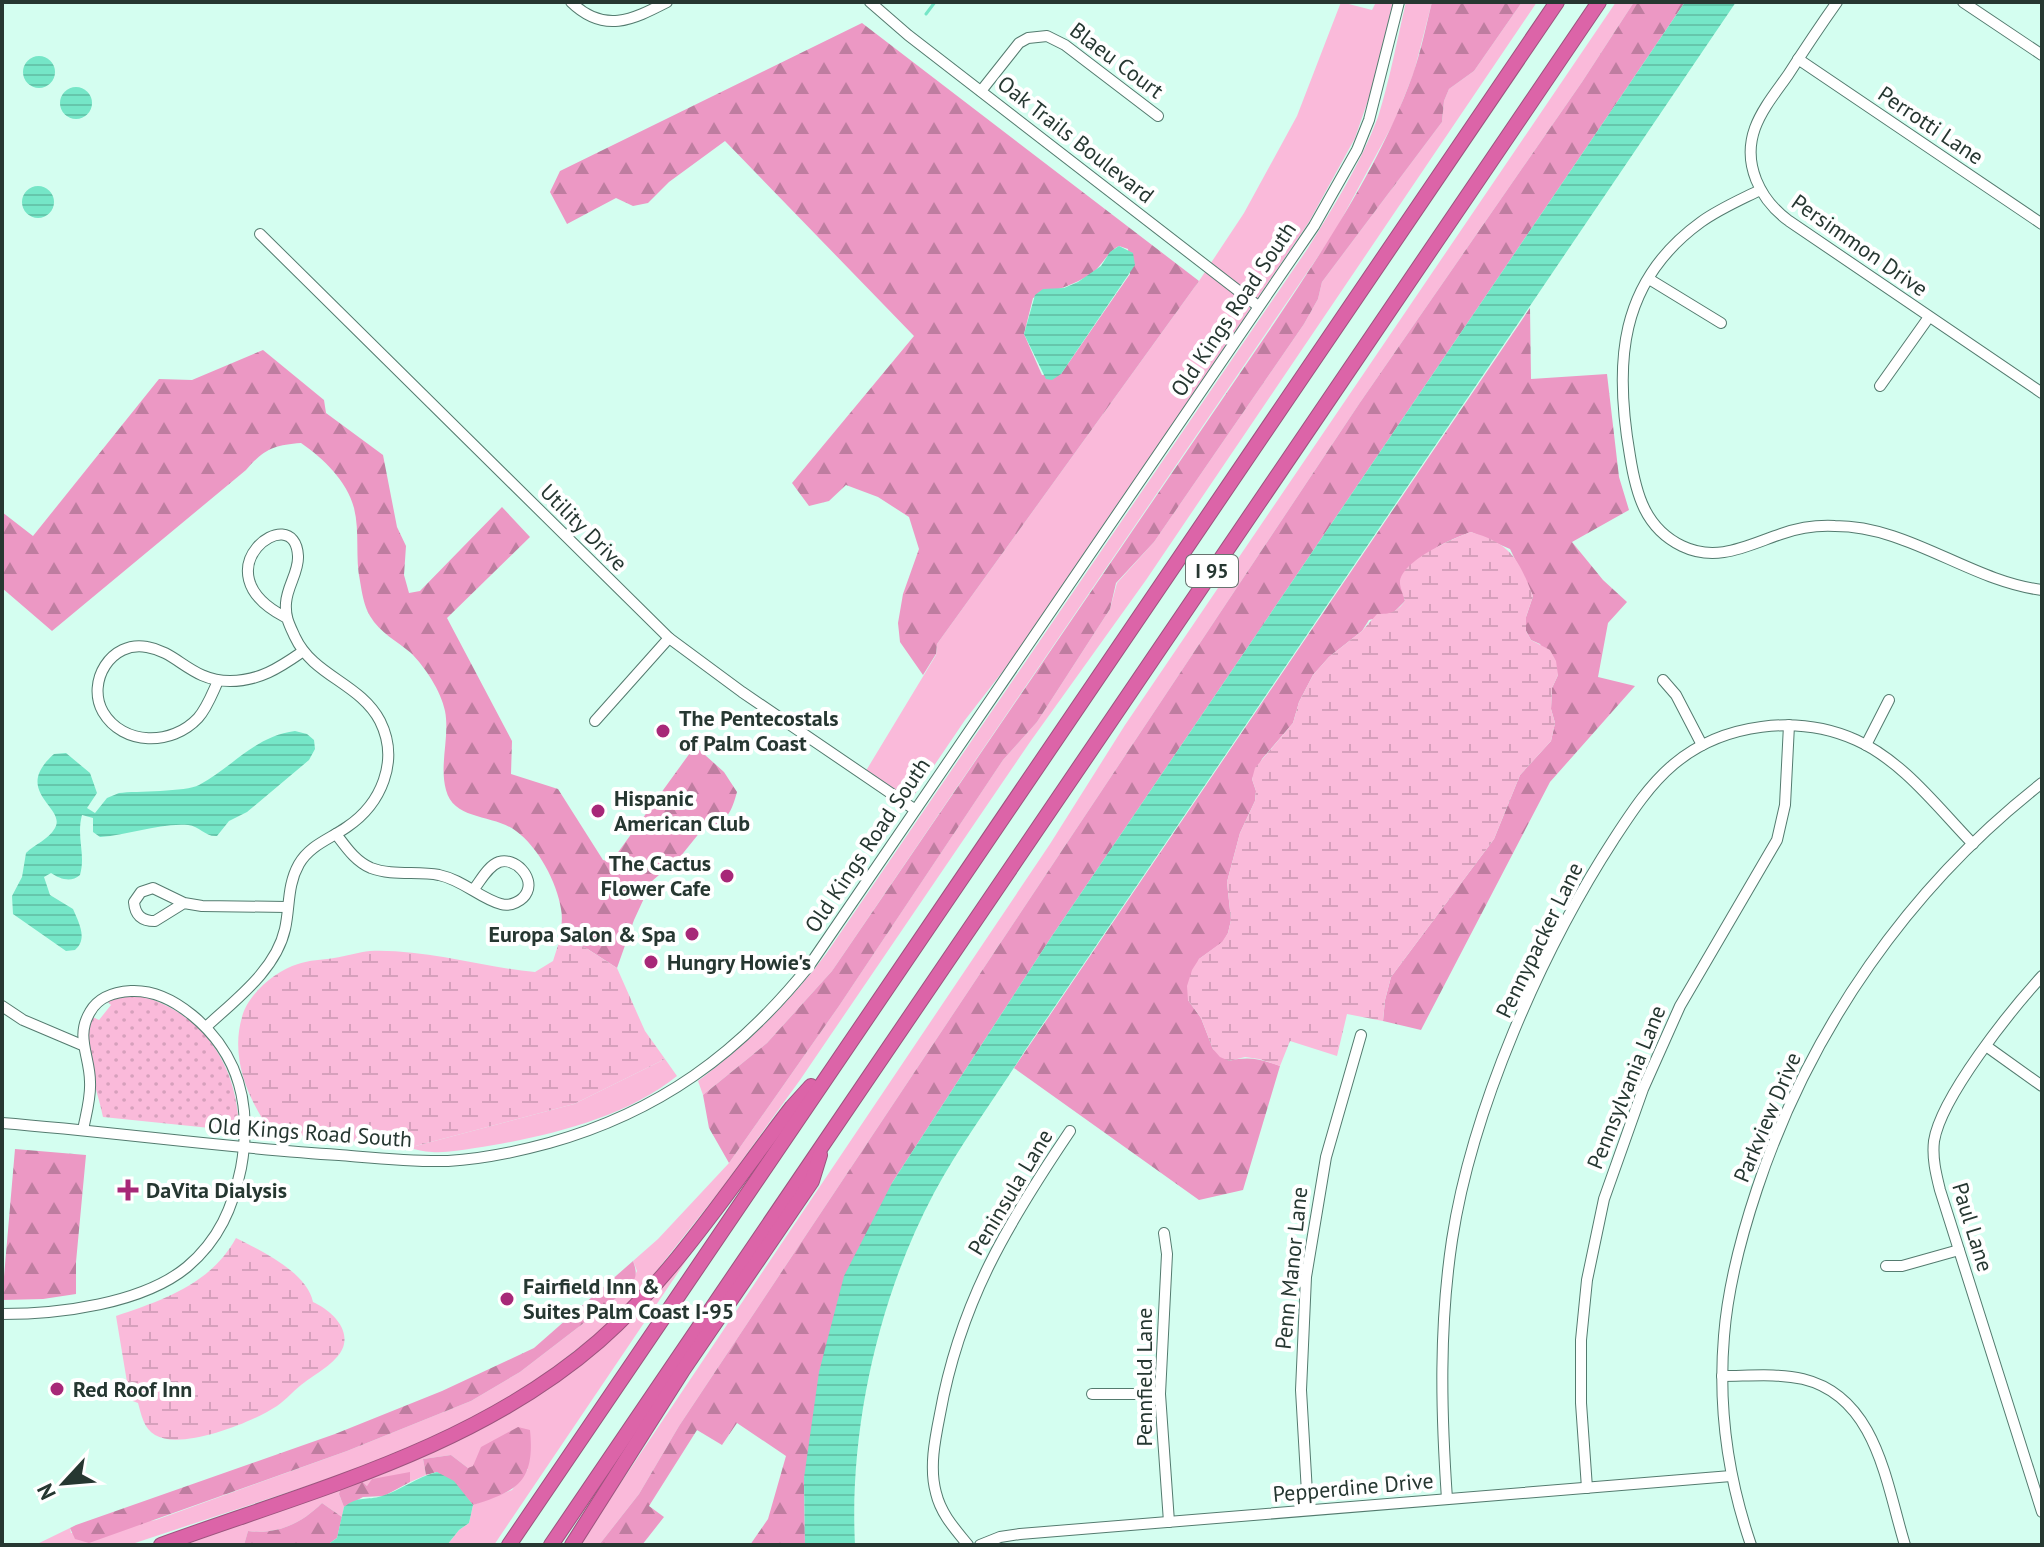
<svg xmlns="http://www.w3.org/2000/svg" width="2044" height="1547" viewBox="0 0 2044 1547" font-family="'PT Sans',sans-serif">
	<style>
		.grass { fill: #fabada }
		.forest { fill: url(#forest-firs); fill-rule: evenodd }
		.wetland { fill: url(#wetland-marsh) }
		.park { fill: url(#park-dots) }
		.water { fill: url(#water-rules) }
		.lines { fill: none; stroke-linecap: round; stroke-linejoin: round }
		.stream { stroke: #75e6c7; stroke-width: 3 }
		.minor-casing { stroke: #547b6f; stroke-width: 12 }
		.highway-casing { stroke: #9c547e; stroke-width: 16 }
		.minor { stroke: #fff; stroke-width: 10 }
		.highway { stroke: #dc64a8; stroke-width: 14 }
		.poi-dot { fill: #a72878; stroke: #fff; stroke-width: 3 }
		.labels { text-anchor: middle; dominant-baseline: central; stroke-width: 8; stroke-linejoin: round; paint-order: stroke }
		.shield { fill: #fff; stroke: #67736f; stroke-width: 2 }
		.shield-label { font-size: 20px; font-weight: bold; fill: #263731 }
		.street-label { font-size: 22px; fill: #263731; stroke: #fff }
		.poi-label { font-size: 22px; font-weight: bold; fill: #263731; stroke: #fff; text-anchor: start }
	</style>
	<defs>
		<pattern id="forest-firs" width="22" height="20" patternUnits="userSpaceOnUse" patternTransform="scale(2)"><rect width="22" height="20" fill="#ec98c4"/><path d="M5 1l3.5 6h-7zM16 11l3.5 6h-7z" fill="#bf7da0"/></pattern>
		<pattern id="wetland-marsh" width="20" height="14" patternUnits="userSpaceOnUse" patternTransform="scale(2)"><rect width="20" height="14" fill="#fabada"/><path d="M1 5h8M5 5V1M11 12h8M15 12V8" fill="none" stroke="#d6a0bc"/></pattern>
		<pattern id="park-dots" width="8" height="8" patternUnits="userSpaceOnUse" patternTransform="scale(2)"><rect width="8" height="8" fill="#fabada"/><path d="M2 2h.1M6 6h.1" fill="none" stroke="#d6a0bc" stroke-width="1.8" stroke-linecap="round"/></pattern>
		<pattern id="water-rules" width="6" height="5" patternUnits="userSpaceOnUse" patternTransform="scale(2)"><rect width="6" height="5" fill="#75e6c7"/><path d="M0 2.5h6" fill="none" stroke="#65c6ab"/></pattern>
	</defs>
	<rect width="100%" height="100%" fill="#d4fef0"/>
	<!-- grass -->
	<g class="grass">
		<path d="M1341,2L1372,10L1376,2H1393L1375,80L1355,138L1309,222L1024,644L965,720L904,810L861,779L936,655L937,644L1199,281L1244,213L1297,116Z"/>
		<path d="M1406,2H1432L1414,72L1395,120L1334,233L832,971L767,1043L703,1095L698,1081C747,1044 789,1003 826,954L1308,248C1334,206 1361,163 1378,117C1390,79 1397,40 1406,2Z"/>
		<path d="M1522,2H1537L1146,580L1030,742L800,1080L722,1188L643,1288L620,1312L599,1332L520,1393L431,1440L331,1478L129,1545H35L70,1528L71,1533L156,1520L347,1451L471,1401L520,1372L628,1289L637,1271L633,1261L658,1239L729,1163L839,1006L1003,760L1037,722L1110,609L1117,583L1154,542L1304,324L1318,299L1322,282L1442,122L1444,101L1449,89L1474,71Z"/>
		<path d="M1616,2H1634L1582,82L1359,404L679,1426L639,1494L599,1545H579L1050,844L1125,725Z"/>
		<path d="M665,1059L677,1076C624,1119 541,1138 475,1148C461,1150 446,1153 432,1152C424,1152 416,1149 408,1148L574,1104Z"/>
		<path d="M698,1243L494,1545H447L459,1530L469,1523L473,1505L512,1490L528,1469L468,1468L451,1455L423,1459L426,1475L410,1482V1473L367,1486L361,1480L550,1386Z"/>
		<path d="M343,1484L339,1494L344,1507L342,1517L322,1503C302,1523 277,1535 248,1531L244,1545H180Z"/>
	</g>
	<!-- forest -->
	<g class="forest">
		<path d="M1432,2H1522L1474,71L1449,89L1444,101L1442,122L1322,282L1318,299L1304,324L1154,542L1116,583L1110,609L1037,722L1003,760L839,1006L729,1163L709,1128L703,1095L767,1043L832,971L1275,322C1327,244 1381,163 1413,74C1421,51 1426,26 1432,2Z"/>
		<path d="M1634,2H1685L1052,936L892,1183L804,1478L805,1545H750L768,1519L786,1456L737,1423L722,1445L697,1430L649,1506L664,1517L642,1545H599L639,1494L679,1426L1359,404L1582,82Z"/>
		<path d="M862,23L1199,281L937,644L936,654L923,675L900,642L898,623L903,594L919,549L909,517L878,497L846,485L829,501L809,506L792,483L914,336L725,141L669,182L648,203L633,206L616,198L567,224L550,192L560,171ZM1119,246L1128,249L1130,274L1061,374L1042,375L1024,334L1033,298C1053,290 1074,286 1092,273C1103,265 1107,252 1119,246Z"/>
		<path d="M1530,308L1531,379L1607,374L1619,477L1629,510L1572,542L1603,580L1627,602L1608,623L1598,677L1635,686L1550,782L1421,1030L1383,1021L1385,1000L1391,977L1494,839L1520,775L1551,741L1555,723L1551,709L1552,688L1558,675L1540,644L1531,640L1526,631V617L1533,596L1510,549L1471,532C1435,545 1426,553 1400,581L1405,601L1392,614L1369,620L1362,631L1329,657L1313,675L1299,702L1293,723L1262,759L1252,779L1256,791L1255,801L1240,833L1227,882L1231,920L1228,933L1223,942L1199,959L1188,1000L1201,1018L1213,1049L1229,1061C1248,1056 1261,1059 1280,1066L1243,1190L1199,1200L1014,1068Z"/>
		<path d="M263,350L324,400L326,413L383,455L397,527L406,546L404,575L409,593L420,591L502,507L530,537L447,618L512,741L511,774L558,789L603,860L611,862L695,746L724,772L737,792C732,810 726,827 705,826L680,857L652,881L634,920L617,968L586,948L560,939C561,930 563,918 561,909C557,882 538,847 516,831C494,814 454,821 446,790C439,764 450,737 445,711C441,691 425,667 411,653C397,641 380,633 370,616C364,606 362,593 360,581C355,558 360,532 354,508C347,481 323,458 301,443C274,445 264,449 246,470L52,631L2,588V512L33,536L159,379L192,380Z"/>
		<path d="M15,1149L86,1155L76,1262V1294L43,1299L2,1300Z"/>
		<path d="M633,1261C638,1274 636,1279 628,1289L520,1372L471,1401L347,1451L89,1543L75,1539L70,1528L76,1525L335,1434L442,1391L534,1348Z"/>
		<path d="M518,1427L530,1430C535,1480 519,1491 473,1505L457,1487L437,1472L426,1475L423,1459L451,1455L468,1468L473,1466L481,1447Z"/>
		<path d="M410,1472V1482L384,1496L363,1497L344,1507L339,1494L341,1487L361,1480L367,1486L372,1479Z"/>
		<path d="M322,1503L342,1517L337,1538L327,1545H244L248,1531C277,1535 302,1523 322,1503Z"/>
	</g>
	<!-- wetland -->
	<g class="wetland">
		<path d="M1471,532C1511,544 1518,558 1533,596L1526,617V631L1531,640L1550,650L1556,661L1558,675L1552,688L1551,709L1555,723L1551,741L1520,775L1494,839L1391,977L1385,1000L1383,1021L1347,1014L1337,1056L1290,1041L1280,1066L1259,1059L1245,1057L1229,1061L1220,1057L1213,1049L1201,1018L1188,1000L1187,986L1192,970L1199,959L1222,942L1228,933L1231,920L1227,882L1240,833L1255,801L1256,791L1252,779L1255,768L1293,723L1299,702L1313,675L1329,657L1362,631L1377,614C1390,614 1396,613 1405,601C1404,596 1400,588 1400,583C1400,561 1454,538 1471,532Z"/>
		<path d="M560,939L586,948L617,968L645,1031L665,1059L574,1104L408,1148L271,1132C248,1099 230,1058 242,1017C248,994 275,971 298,964C309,960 322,960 334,958C346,956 359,952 370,951C426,949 481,967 535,972L553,961Z"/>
		<path d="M236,1238C261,1251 307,1272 313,1302C328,1309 348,1325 344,1344C341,1360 317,1373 305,1382C295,1389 287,1399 277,1406C253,1422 181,1451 155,1435C144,1429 141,1414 138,1403L130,1400L116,1316C163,1300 211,1284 236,1238Z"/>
	</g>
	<!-- park -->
	<path class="park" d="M138,995C203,1012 238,1065 239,1131L103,1117C97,1087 79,1046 93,1017L99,1020L111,1005L106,1000Z"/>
	<!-- water -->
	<g class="water">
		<path d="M1685,2H1736L1026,1049C996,1097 961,1143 934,1193C879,1296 849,1428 855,1545H805L804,1478L819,1372L844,1276L892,1183L1052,936Z"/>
		<circle cx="39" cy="72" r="16"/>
		<circle cx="76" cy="103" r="16"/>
		<circle cx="38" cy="202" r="16"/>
		<path d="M1119,246L1133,253L1135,265L1061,374L1052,380L1046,379L1024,334L1035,295L1043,289L1064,288L1078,282L1101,266L1110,252Z"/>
		<path d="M295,731L307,734L314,740L315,749L309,760L247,812L229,821L217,836C205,837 200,826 188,825C158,823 130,835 100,837L93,832V818L82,815C76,837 86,854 80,875C71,883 60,879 51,873L44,877L50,895L73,909C79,923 88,939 75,950L66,951L13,914L12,896L22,877L26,853C35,844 48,840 55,828C67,807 11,792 54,754L66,753L90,773L97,793L87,808L95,813L107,798L119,793C136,791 186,792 199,785C233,767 255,736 295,731Z"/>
		<path d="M437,1472L454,1481L473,1505L469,1523L459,1530L447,1545H327L337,1538L344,1507C359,1495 366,1501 382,1496C401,1490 417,1477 437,1472Z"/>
	</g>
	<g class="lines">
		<!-- stream -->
		<path class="stream" d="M926,14L935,2"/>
		<defs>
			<g id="minor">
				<path d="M571,2C604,34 632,20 667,2"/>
				<path d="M870,2L908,35L1258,306"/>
				<path d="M1837,2C1820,26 1804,50 1788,75C1776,92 1762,109 1755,128C1742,164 1760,200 1789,221L2042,393"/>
				<path d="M1963,2L2042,55"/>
				<path d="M1798,59L2042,224"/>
				<path d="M981,91L1019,43L1028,38L1047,36L1065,45L1158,116"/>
				<path d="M1760,190C1740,200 1719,209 1701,222C1618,282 1614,364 1630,456C1636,494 1645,528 1682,546C1717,563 1748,545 1781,534C1798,528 1816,525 1835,526C1909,526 1970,581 2042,590"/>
				<path d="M260,234L669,638L742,692L914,809"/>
				<path d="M1649,279L1721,323"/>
				<path d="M1880,386L1929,317"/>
				<path d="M1663,680L1676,695L1702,745"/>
				<path d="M218,681C212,694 207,708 198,718C172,746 123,746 103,712C86,682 111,640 147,647C178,652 191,681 230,681C259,681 279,668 302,652"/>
				<path d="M595,721L669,638"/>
				<path d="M1866,745L1889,700"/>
				<path d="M336,834C346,847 355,861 371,868C392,876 417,871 439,875C463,880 481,899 501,904C510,907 523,901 527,892C534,877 515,857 499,862C488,866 481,880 474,889"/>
				<path d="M184,903L155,921C142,921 135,915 134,902L141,892L153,888L184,903L202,906L287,907"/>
				<path d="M2042,976C2011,1010 1941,1097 1934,1141C1932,1158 1936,1174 1940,1190L2042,1512"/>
				<path d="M2,1006L23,1020L82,1045"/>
				<path d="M206,1027C235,1000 276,970 285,929C290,907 287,885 299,864C310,845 330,839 347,827C381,804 400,761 380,721C360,683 313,676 295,637C289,624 285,617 286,603C287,586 299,572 298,556C295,498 196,571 285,617"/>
				<path d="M1986,1046L2042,1086"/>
				<path d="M2,1123C115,1132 226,1148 339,1155C375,1158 412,1162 448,1161C482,1159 516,1152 549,1143C659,1112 738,1054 809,966L1314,226L1357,150L1369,120L1399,2"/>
				<path d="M1164,1233L1167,1254L1160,1394L1169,1522"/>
				<path d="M1886,1266H1902L1959,1250"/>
				<path d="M2,1314C59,1314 142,1304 187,1267C219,1240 233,1207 241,1168C252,1108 241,1055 192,1015C175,1001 154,990 131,991C115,992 99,996 90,1012C75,1037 90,1056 90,1082C91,1098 86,1114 83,1130"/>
				<path d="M1722,1376C1749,1376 1777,1373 1803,1379C1877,1397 1886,1484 1905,1545"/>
				<path d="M1092,1394H1160"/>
				<path d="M1587,1488L1581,1403V1340L1587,1280L1604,1199L1643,1089L1680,1006L1777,840L1785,805L1789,725"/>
				<path d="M1447,1499C1441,1411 1439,1327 1452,1240C1472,1109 1542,950 1614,839C1631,813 1649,785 1674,764C1723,723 1798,714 1856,740C1903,761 1938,808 1973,844"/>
				<path d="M1308,1510L1301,1390L1306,1277L1326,1157L1361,1035"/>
				<path d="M968,1545C955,1529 941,1514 936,1493C929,1468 935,1439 940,1414C960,1302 1008,1223 1070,1131"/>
				<path d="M980,1545L1000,1537L1020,1534L1731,1476"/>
				<path d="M1751,1545C1728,1478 1718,1407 1724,1336C1728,1285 1741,1237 1757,1189C1810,1029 1910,886 2042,783"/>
			</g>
			<g id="highway">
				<path d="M161,1545C312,1490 475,1449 599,1341C674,1275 731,1186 792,1107L811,1086"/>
				<path d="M509,1545L1557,2"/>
				<path d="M551,1545L1599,2"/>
				<path d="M572,1545L683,1370L812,1181L820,1155"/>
			</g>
		</defs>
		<!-- minor casing -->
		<use href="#minor" class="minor-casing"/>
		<!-- highway casing -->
		<use href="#highway" class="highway-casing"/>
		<!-- minor -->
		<use href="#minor" class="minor"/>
		<!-- highway -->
		<use href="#highway" class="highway"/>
	</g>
	<!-- markers -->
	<g class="poi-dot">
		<circle cx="663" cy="731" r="8"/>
		<circle cx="598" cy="811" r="8"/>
		<circle cx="727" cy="876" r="8"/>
		<circle cx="692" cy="934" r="8"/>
		<circle cx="651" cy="962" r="8"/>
		<path d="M124 1178h8v8h8v8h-8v8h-8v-8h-8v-8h8z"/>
		<circle cx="507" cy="1299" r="8"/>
		<circle cx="57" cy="1389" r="8"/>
	</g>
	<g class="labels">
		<!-- shield labels -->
		<rect class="shield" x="1186" y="555" width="52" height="32" rx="6"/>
		<g class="shield-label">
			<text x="1212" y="571">I 95</text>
		</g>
		<!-- street labels -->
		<g class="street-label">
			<text transform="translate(1117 60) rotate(37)">Blaeu Court</text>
			<text transform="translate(1931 125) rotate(34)">Perrotti Lane</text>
			<text transform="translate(1076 139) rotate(38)">Oak Trails Boulevard</text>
			<text transform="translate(1860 245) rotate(35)">Persimmon Drive</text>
			<text transform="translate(1233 309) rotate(-56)">Old Kings Road South</text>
			<text transform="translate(584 527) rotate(45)">Utility Drive</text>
			<text transform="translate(867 845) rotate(-56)">Old Kings Road South</text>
			<text transform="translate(1539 940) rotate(-64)">Pennypacker Lane</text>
			<text transform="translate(1626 1087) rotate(-68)">Pennsylvania Lane</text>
			<text transform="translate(1767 1117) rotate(-67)">Parkview Drive</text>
			<text transform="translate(310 1132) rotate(4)">Old Kings Road South</text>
			<text transform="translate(1010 1192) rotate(-59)">Peninsula Lane</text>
			<text transform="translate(1973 1227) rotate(73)">Paul Lane</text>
			<text transform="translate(1291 1268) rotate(-84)">Penn Manor Lane</text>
			<text transform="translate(1144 1377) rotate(-90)">Pennfield Lane</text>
			<text transform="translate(1353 1487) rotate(-5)">Pepperdine Drive</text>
		</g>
		<!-- poi labels -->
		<g class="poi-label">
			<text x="679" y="718">The Pentecostals<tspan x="679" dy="25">of Palm Coast</tspan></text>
			<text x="614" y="798">Hispanic<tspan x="614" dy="25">American Club</tspan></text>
			<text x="711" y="863" text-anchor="end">The Cactus<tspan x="711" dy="25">Flower Cafe</tspan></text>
			<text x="676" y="934" text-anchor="end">Europa Salon &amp; Spa</text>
			<text x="667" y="962">Hungry Howie's</text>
			<text x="146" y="1190">DaVita Dialysis</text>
			<text x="523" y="1286">Fairfield Inn &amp;<tspan x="523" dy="25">Suites Palm Coast I-95</tspan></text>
			<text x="73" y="1389">Red Roof Inn</text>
		</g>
	</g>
	<!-- border -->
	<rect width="2044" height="1547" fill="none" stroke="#263731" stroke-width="8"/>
	<!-- north arrow -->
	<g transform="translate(64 1483) rotate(244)" stroke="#ffffff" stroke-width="6" paint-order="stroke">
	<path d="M0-6L14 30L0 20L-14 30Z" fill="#263731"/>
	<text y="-12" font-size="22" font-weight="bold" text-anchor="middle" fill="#263731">N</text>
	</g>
</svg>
